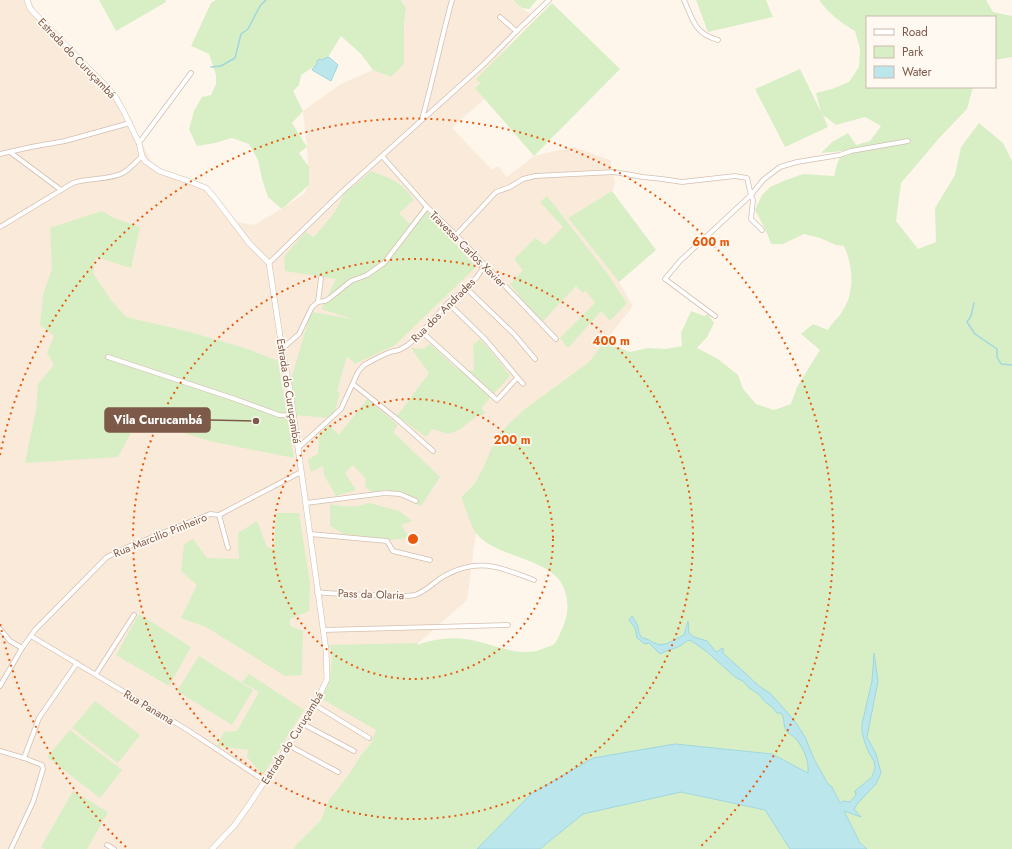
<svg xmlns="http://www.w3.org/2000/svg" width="1012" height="849" viewBox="0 0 1012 849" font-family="Jost,sans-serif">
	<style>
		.residential { fill: #f9eada }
		.green { fill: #d8efc6 }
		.water { fill: #bbe6eb; stroke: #a0d7de }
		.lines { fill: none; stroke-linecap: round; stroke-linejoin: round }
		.stream { stroke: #a0d7de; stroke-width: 1.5 }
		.minor-casing { stroke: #d5bfb0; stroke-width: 5.5 }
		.tertiary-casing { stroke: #d5bfb0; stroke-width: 6 }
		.minor { stroke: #fff; stroke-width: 4 }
		.tertiary { stroke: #fff; stroke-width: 5 }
		.ring { fill: none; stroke: #e8590c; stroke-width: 2; stroke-dasharray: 2 4 }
		.labels { text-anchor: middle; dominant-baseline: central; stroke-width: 3.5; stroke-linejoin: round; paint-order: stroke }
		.street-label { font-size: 11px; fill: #7d5949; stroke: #fff9f2 }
		.centre { fill: #e8590c; stroke: #fff9f2; stroke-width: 2 }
		.ring-label { font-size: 12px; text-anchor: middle; font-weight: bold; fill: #e8590c; stroke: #fff9f2; stroke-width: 3.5; stroke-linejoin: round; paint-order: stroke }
		.leader { fill: none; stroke: #7d5949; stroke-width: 1.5 }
		.callout-dot { fill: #7d5949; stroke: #fff9f2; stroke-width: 1.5 }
		.callout { fill: #7d5949; stroke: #7d5949; stroke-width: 1.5 }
		.callout-label { font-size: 12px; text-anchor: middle; font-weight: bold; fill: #fff }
	</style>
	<rect width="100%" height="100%" fill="#fef6ea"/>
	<!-- residential -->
	<path class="residential" d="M0,0H31L35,10L77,54L117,93L152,163L169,176L202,186L220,202L237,222L254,225L282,209L305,193L309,182L307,147L303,111L341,84L373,70L391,77L404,33L406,8L402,0H512L531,15L475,88L485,98L452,128L492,170L498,166L507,177L534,156L573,147L610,160L615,182L612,191L568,218L619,282L633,306L589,362L526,408L484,466L475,483L461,496L476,533L467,600L416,645L371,743L361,755L351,771L340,786L328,801L321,820L295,846L294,849H0Z"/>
	<!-- green -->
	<g class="green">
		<path d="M99,0H165L166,2L116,31Z"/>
		<path d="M216,0H401L406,8L404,27V64L391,77L373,70L361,54L341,36L328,57L301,75L299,85L293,91L303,111L292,123L307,147L299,153L309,167V185L282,209L268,197L262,179L258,160L249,144L232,138L215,143L197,146L189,129L194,111L202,97L211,95L216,84V75L209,54L191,46L211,3Z"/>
		<path d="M513,0H537L529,9L522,8Z"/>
		<path d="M696,0H766L773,17L708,32Z"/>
		<path d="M819,0H986L993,12L1012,16V57L995,60V17H867V87H973L967,109L941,136L901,183L896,221L918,249L936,242L935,208L955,175L961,147L979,123L1003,143L1012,161V849H867L860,843L832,787L772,754L675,744L531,794L477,849H294L295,846L321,820L328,801L340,786L351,771L361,755L371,743L376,730L322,699C328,684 336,659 329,645L418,643L417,645C431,640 450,637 465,639C492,642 521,661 547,647C550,646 554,645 555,643C558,640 560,633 562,629C568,616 569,606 565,591C555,557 495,559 476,533C471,527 465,505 461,497L475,483L484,466L497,435L526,408L589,362L604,342L630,352L648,348L666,349L682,346L681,333L691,311L704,316L708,314L714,323L707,337L697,348L718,359L738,375L743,389L756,404L774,410L791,404L797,387L820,350L801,334L813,324L828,330C832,322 839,318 843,310C855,292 853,265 844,246L836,245L820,238L804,234L783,244H771C767,231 761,222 755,210L762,195L770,187L786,180L803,174L834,176L837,164L843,151L821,153L832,142L848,133L856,145L870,141L881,126L865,117L836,125L823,115L828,127L785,147L755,89L800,69L821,112L816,93L832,89L849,82L859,67L860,49L855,31C841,23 829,14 819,0Z"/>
		<path d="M552,3L620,69L534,156L475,88L480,83L476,79Z"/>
		<path d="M371,171C390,178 402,182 414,200L399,213L410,224L423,207L476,267L395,345L355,364L347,356L337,391L340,393L335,411L328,418L294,415L291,379L311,312L353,319L321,309L336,279L285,271L284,257L305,232L314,237L335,212L345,192L359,182Z"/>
		<path d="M612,191L656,250L619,282L568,218Z"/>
		<path d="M547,196L607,273L627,303L610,321L601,311L568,348L560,338L595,303L586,291L583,293L576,286L541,323L510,284L523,270L514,259L535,238L545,245L563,227L540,202Z"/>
		<path d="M102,211L114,218L140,227L131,268L96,257L93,273L111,300L126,317L190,332L245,348L278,361L294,458L209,441L139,418L118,457L25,463L36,410L38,384L54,365L47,353L54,336L40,325L43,294L52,269L50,228Z"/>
		<path d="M480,339L500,362L510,376L481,408L485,412L483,415H478L459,430L448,434L432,429L426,437L397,416L429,373L411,348L424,349L430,344L456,368L474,371L473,345Z"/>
		<path d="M367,399L398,425L393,432L440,477L421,506L386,489L372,493L365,486L366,479L353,465L345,473L356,490L336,496L324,475L323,466L311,472L308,459L318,454L319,434L329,425L339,435Z"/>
		<path d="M369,503L399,511L412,521L401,525L406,533L410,534L409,538L392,540L344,534L330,526V504C344,507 355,508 369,503Z"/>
		<path d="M276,513H299L310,584L309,611L290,619V626L303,631L302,675L285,676L206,627L181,618L197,585L181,571L184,544L193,539L207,558L239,559L238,533L257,521L267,547L274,549Z"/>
		<path d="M139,614L191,647L169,686L116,655Z"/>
		<path d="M199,656L253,690L232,725L177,691Z"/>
		<path d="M249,674L304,710L263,775L247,757L248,750L217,746L224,732L237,731L259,692L242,682Z"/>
		<path d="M95,701L140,735L118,763L72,728Z"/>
		<path d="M70,730L122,770L100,798L47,757Z"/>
		<path d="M73,791L108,812L87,849H45L41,847Z"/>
		<path d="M681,792L765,810L790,849H540L583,814Z"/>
	</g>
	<!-- water -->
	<g class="water">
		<path d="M328,57L330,58L338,65L331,81L312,70L314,67L317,64V61L319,59L322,60Z"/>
		<path d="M632,616L638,626L639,633L642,638C650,639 651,642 657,644C666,647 676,638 684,635L688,621L689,633L694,637L707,641L716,652L723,648V653L759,686L770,693L794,720L805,737L814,759L828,784L832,787L840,803L843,801L850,802L856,795L855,791L872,777L875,768L874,761L869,753L865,743L862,732V724L872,681L874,653L878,681L867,737L876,754L881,773L876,784L858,803L854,809L861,817L844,811L860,843L867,849H790L765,810L681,792L583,814L540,849H477L531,794L593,758L675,744L772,754L808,773C809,760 804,749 796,739C793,735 787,734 785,728C783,722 785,720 781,713H777L774,709L763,700L760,695L749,688L744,682L735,677L706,651L690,640C685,641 684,644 680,646C674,649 667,650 660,654L649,643L645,644L637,638L635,628L629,620Z"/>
	</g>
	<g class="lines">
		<!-- stream -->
		<g class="stream">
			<path d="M211,67L221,66L235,58L241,34L248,29L260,6L266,0"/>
			<path d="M974,303L971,316L967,322L975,334L997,349V357L1001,364L1012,365"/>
		</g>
		<defs>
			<g id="minor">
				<path d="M684,0C693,20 695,34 718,40"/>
				<path d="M500,17L516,31"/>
				<path d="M422,119C433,80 441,40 452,0"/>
				<path d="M139,143L191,73"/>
				<path d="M10,152L61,190"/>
				<path d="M0,154L31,147L65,141L130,123"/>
				<path d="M382,156L427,207L456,235L556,339"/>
				<path d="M0,227L73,183C88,178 109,180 123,173C130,169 136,162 142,156"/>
				<path d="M762,230L751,219L753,200L751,195L763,180L780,167L797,162L840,155L851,151L908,141"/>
				<path d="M456,235L496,192L510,187L523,179L535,176L614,172L643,177L662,179L682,182L735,176L747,178L751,195L680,261L665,279L715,316"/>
				<path d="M269,263L343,191L483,65L521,27L549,0"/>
				<path d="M466,288L514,334L535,359"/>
				<path d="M318,302L321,278"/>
				<path d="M448,303L485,339L523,384"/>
				<path d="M422,332L497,400L517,378"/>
				<path d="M282,349L299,334L312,307L318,302L325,301L330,298L351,281L367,275L384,263L427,207"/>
				<path d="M108,357L235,399L279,415L293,416"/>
				<path d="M353,384L397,419L433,451"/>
				<path d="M298,448L341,409L358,372L364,365L377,358L390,352L399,350L408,345L421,333L448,303L466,288L477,277L485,265"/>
				<path d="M306,503L385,493L400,494L416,501"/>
				<path d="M219,515L228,548"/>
				<path d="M310,534L387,541L393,551L430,560"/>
				<path d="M317,592C341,595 364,595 388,595C397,595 407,597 415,595C427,591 436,580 446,575C480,557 502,568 534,580"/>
				<path d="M0,629L10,641L22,648"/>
				<path d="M323,630L508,625"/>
				<path d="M31,636L186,729L265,781"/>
				<path d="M96,674L134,615"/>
				<path d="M0,686L22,648L35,630L107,557L130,546L210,514L219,515L301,472"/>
				<path d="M315,705L369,738"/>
				<path d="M303,724L354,751"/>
				<path d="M288,745L338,772"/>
				<path d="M0,751L24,758"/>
				<path d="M107,845L114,849"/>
				<path d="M11,849L33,802L43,769L42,765L24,758L39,718L77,663"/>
			</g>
			<path id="tertiary" d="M27,0L30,8L36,15L103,83L115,96L124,112L139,143L142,156L145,161L159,171L191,182L206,188L214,197L249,243L269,263L282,349L290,390L326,650L327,679L315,705L249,805L234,826L212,849"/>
		</defs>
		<!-- minor casing -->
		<use href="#minor" class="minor-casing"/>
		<!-- tertiary casing -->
		<use href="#tertiary" class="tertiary-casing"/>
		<!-- minor -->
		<use href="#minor" class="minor"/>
		<!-- tertiary -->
		<use href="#tertiary" class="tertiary"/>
	</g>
	<!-- distance rings -->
	<g class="ring">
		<circle cx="413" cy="539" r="140"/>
		<circle cx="413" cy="539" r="280"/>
		<path d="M126 847A421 421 0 0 1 0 623M0 455A421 421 0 1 1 700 847"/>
	</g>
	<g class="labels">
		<!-- street labels -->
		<g class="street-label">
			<text transform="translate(77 58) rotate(46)">Estrada do Curuçambá</text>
			<text transform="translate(468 249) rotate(45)">Travessa Carlos Xavier</text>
			<text transform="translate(443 310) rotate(-45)">Rua dos Andrades</text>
			<text transform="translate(289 391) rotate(81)">Estrada do Curuçambá</text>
			<text transform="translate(160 535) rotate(-22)">Rua Marcilio Pinheiro</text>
			<text transform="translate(371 594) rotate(2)">Pass da Olaria</text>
			<text transform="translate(149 707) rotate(31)">Rua Panama</text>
			<text transform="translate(292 738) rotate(-58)">Estrada do Curuçambá</text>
		</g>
	</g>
	<circle cx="413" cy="539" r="6" class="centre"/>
	<g class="ring-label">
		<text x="711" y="246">600 m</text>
		<text x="611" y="345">400 m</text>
		<text x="512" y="444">200 m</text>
	</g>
	<!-- callouts -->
	<path class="leader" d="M256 421L210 420"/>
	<circle class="callout-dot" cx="256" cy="421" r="4"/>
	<rect class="callout" x="105" y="408" width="105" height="24" rx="4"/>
	<g class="callout-label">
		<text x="158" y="424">Vila Curucambá</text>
	</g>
	<!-- legend -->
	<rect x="866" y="16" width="130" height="72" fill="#fff9f2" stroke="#cbb9ae"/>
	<rect x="874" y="29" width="20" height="6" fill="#ffffff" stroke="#cbb9ae"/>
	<text x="902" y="36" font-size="12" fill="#7d5949">Road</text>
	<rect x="874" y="46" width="20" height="12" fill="#d8efc6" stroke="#cbb9ae"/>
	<text x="902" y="56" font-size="12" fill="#7d5949">Park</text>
	<rect x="874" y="66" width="20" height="12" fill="#bbe6eb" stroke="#cbb9ae"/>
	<text x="902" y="76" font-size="12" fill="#7d5949">Water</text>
</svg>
